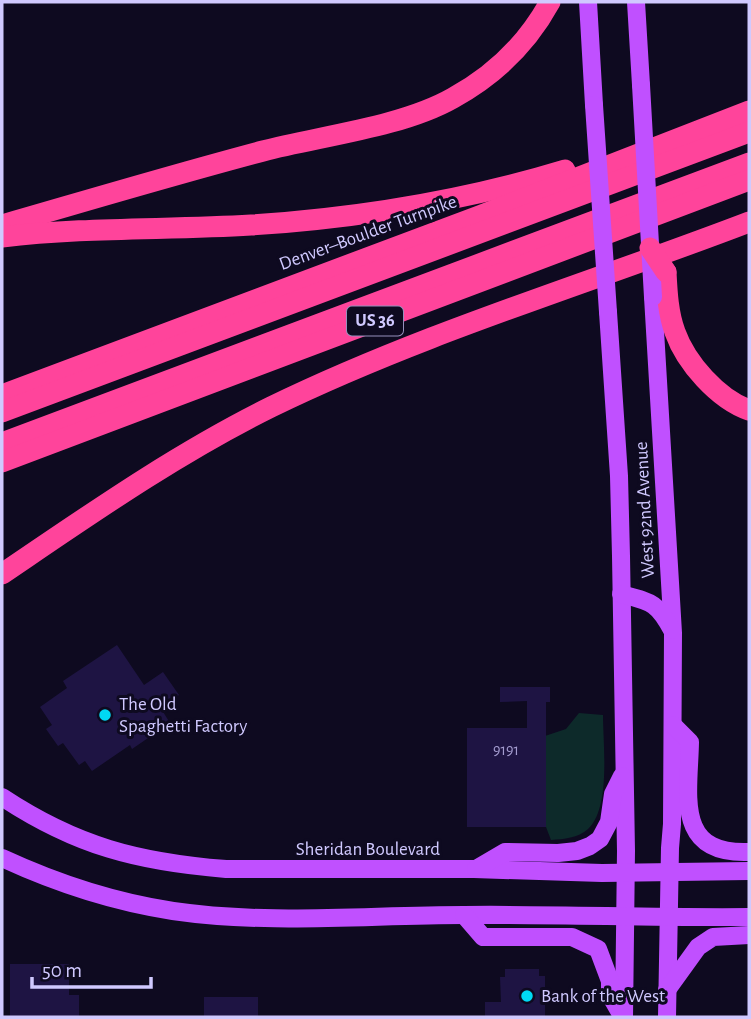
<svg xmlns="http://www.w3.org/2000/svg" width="751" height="1019" viewBox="0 0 751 1019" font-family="'Alegreya Sans',sans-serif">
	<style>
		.green { fill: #0d2a2a }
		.building { fill: #1e1443 }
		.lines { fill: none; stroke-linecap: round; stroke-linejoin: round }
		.major { stroke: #c050ff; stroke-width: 18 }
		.highway { stroke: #ff449b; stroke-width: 21 }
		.major-bridge { stroke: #c050ff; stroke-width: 18 }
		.highway-bridge { stroke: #ff449b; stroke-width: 21 }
		.poi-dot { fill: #00d9f4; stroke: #0e0a20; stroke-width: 2.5 }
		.labels { text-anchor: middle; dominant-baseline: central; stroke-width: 6; stroke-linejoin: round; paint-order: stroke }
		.number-label { font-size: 16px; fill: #a49cd0 }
		.shield { fill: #0e0a20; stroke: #9690bc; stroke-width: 2 }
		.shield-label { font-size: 18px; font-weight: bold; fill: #d0c9ff }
		.street-label { font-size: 19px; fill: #d0c9ff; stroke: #0e0a20 }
		.poi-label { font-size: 19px; fill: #d0c9ff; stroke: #0e0a20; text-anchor: start }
	</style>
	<rect width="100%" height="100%" fill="#0e0a20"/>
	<!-- green -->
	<path class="green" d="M579,713L603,715C603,744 611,808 588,829C578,838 564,839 551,840L546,827L545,736L566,729Z"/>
	<!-- building -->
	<g class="building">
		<path d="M117,645L144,685L163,672L179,695L160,707L170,723L132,749L130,745L92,771L85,761L79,765L63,743L58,746L46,729L52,725L40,707L67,688L63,681Z"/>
		<path d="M500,687H550V702H546V827H467V728H527V701L500,702Z"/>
		<path d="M10,964H69V995H79V1017H10Z"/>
		<path d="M505,969H539V976H545V1017H485V1002H501L500,977H505Z"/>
		<rect x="204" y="997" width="54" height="20"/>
	</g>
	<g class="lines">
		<!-- major -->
		<g class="major">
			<path d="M588,2L594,105"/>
			<path d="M636,2L641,85"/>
			<path d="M653,297L673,633L672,824L670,848L667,1017"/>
			<path d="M608,312L619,476L621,556L626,851L624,1017"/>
			<path d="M621,594C651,602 657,602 672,630"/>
			<path d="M673,725L690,742C689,795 674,855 749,852"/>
			<path d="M2,797C76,846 138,862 226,869H474L602,873L749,871"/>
			<path d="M2,858C56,883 114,902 173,911C269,925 367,915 464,915C559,914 654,918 749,917"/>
			<path d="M476,869L505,852L558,853L577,851L590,846L600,839L609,822L613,794L622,776"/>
			<path d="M464,915L483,937H572L598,949L610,981V995L622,1016"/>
			<path d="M667,990L698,947L713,937L749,935"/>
		</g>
		<!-- highway -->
		<g class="highway">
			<path d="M2,225C89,200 176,174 263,151C321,136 402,127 453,98C495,75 527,44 550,2"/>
			<path d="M2,237C85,227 168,230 251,225C358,218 463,201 565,170"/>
			<path d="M666,272C667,292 668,313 675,332C686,363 718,399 749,410"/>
			<path d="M2,395L479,216L749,111"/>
			<path d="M2,412L749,132"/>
			<path d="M2,443L749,163"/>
			<path d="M2,462L749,180"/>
			<path d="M2,574C89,515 176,454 271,407C425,332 590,283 749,222"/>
		</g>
		<!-- major-bridge -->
		<g class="major-bridge">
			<path d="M641,85L653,297"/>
			<path d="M594,105L608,312"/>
		</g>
		<!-- highway-bridge -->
		<path class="highway-bridge" d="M650,248L666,272"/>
	</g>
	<!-- markers -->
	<g class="poi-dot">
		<circle cx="105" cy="715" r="7"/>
		<circle cx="527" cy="996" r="7"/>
	</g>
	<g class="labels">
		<!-- number labels -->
		<g class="number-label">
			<text x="506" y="750">9191</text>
		</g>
		<!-- shield labels -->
		<rect class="shield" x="347" y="306.5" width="56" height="29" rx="5"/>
		<g class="shield-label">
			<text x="375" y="321">US 36</text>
		</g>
		<!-- street labels -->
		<g class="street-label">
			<text transform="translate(368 233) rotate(-20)">Denver–Boulder Turnpike</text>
			<text transform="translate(645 510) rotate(-93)">West 92nd Avenue</text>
			<text x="368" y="849">Sheridan Boulevard</text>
		</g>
		<!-- poi labels -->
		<g class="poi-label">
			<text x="119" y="704">The Old<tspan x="119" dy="22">Spaghetti Factory</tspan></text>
			<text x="541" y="996">Bank of the West</text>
		</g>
	</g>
	<!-- border -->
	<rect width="751" height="1019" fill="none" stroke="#d0c9ff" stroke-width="7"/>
	<!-- scale -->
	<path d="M32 977v10h119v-10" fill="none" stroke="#d0c9ff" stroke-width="3.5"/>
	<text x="42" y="977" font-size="21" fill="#d0c9ff" stroke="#0e0a20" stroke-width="5" paint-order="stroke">50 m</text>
</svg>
